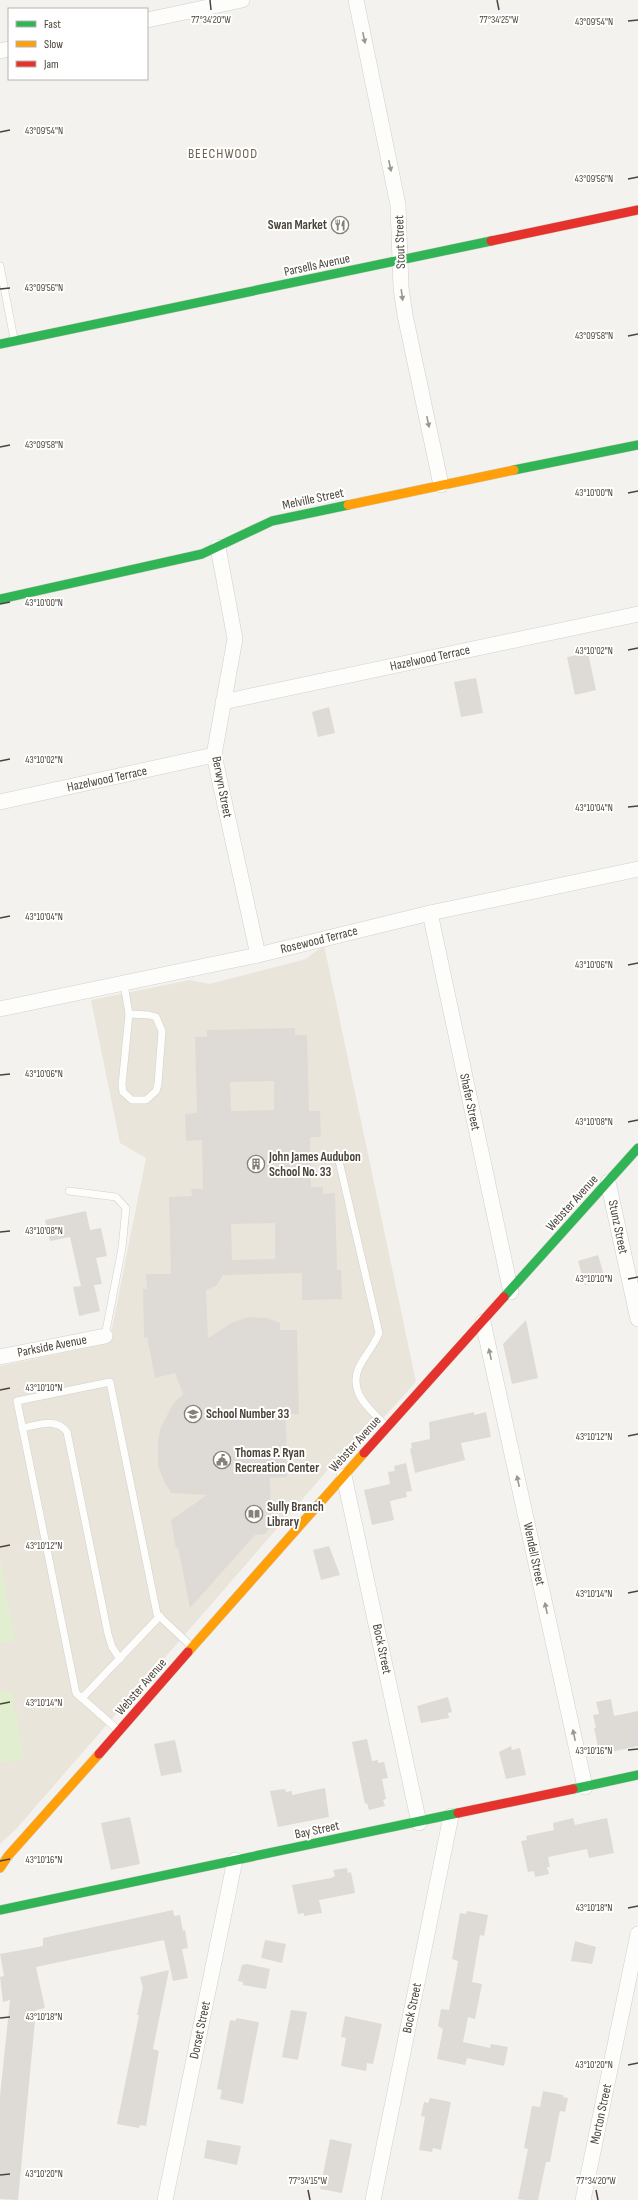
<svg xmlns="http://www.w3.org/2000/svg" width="638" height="2200" viewBox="0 0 638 2200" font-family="'Sofia Sans Condensed',sans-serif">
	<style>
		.education { fill: #eae5da }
		.green { fill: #e1eecf }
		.building { fill: #dedbd6; fill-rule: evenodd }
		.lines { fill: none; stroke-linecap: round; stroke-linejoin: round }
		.lane-casing { stroke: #d2d0cb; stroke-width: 8 }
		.street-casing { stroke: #d2d0cb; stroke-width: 16 }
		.fast-casing { stroke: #d3cfc5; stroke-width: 10 }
		.slow-casing { stroke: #d3cfc5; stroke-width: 10 }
		.jam-casing { stroke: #d3cfc5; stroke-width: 10 }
		.lane { stroke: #fdfdfc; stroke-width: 7 }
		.street { stroke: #fdfdfc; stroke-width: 15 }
		.fast { stroke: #30b455; stroke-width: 9 }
		.slow { stroke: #ff9f0a; stroke-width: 9 }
		.jam { stroke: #e5322d; stroke-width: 9 }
		.oneway { fill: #9b9791 }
		.ticks { fill: none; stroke: #4b4439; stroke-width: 1.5 }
		.labels { text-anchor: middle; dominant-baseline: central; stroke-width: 4; stroke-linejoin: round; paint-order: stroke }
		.poi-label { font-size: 13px; font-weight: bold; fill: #4b4439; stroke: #fff; text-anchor: start }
		.street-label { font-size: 13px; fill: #4b4439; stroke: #fff }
		.neighbourhood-label { font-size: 14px; letter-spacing: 1px; fill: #6e6250; stroke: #fff }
		.ticks-label { font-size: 10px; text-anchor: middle; fill: #4b4439; stroke: #fff; stroke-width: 4; stroke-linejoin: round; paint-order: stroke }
	</style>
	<rect width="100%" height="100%" fill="#f4f2ee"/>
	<!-- education -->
	<path class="education" d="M324,945L416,1382L357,1447L346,1449L17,1828L0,1844V1366L109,1343L146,1158L120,1143L91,1000L190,980L209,984L306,959Z"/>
	<!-- green -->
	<g class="green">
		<path d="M0,1558L15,1641L0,1642Z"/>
		<path d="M12,1690L24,1759L0,1763V1692Z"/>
	</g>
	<!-- building -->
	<g class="building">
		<path d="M588,653L596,690L575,695L567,657Z"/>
		<path d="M476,678L483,713L461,717L454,682Z"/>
		<path d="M329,707L335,733L318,737L312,712Z"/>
		<path d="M295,1028V1035H307L309,1111H320L321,1137H310L311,1187H323V1194L335,1193L337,1270H341L342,1299L302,1300V1273L223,1275L216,1286L206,1290L208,1338L233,1322L249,1317L267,1318L280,1323V1330H297L299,1414H286L287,1477L270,1478L271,1527L265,1534L255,1535L190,1608L178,1547L176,1549L171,1520L207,1495L171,1493L164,1481L158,1466V1441L160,1429L173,1404L183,1394L175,1373L155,1378L147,1337L144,1338L143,1289H147L146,1274H171L169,1197L192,1196L191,1189H203L202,1140L186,1141L185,1114L197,1113L195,1037H207V1030ZM274,1081V1110L231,1111L230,1082ZM275,1223V1259L232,1260L231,1224Z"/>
		<path d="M86,1211L90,1230L101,1228L107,1256L96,1258L102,1284L94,1285L100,1311L79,1316L73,1287L81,1286L70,1237L50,1241L45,1220Z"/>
		<path d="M598,1255L605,1279L585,1285L578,1261Z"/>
		<path d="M526,1320L538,1378L512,1384L503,1344Z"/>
		<path d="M474,1412V1415L486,1412L491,1437L461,1443L465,1460L415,1473L410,1449L412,1448L411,1443L430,1439L429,1422Z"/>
		<path d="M406,1463L412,1491L406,1492L407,1497L390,1501L394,1520L372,1525L364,1490L390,1484L388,1472L395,1471L394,1466Z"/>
		<path d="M329,1546L340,1575L321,1580L313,1550Z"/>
		<path d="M448,1697L452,1712L448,1713L449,1718L421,1723L417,1706Z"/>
		<path d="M611,1699L614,1716L638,1711V1746L602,1754L601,1746L598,1747L594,1728H596L593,1715L599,1714L596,1702Z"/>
		<path d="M367,1739L372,1761L378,1760V1763L384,1762L388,1778L382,1779L386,1799L383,1800L385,1806L369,1810L367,1803L365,1804L352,1742Z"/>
		<path d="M175,1740L182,1772L161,1776L154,1744Z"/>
		<path d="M511,1746L512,1750L520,1748L526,1775L506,1779L499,1752Z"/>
		<path d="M325,1788L329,1817L278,1827L270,1791L285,1789L286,1792L292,1791V1795Z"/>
		<path d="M130,1817L140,1864L111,1870L101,1823Z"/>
		<path d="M573,1818L575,1825L607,1818L614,1853L589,1858L587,1849L548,1857L550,1867H547L549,1874L535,1877L534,1871L528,1872L521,1841L527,1840L526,1836L554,1830L553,1823Z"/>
		<path d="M347,1868L348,1873L351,1872L355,1893L319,1900L322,1913L304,1916V1913L298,1914L292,1885L331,1878L335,1876L333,1870Z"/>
		<path d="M173,1910L174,1916L180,1915L183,1931L185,1930L188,1948L182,1949L188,1978L173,1981L164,1940L36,1967L45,2008L36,2010L18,2200L0,2199V2096L10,2000L3,2002L0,1977L4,1976L0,1954L43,1946V1938Z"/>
		<path d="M467,1911L488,1915L484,1936L480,1935L472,1982L482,1984L475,2019L468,2017L463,2042L490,2048L491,2044L508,2047L504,2066L467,2058L465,2065L437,2059L443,2029L438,2026L441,2009L449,2010L457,1968L458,1961L452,1959L460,1913L466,1914Z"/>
		<path d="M265,1940L286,1944L282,1963L261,1958Z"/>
		<path d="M575,1941L596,1947L592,1964L571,1961Z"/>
		<path d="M247,1964L270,1969L266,1989L243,1985V1982L238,1981L242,1965Z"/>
		<path d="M169,1970L153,2049L159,2051L146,2126L140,2125L139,2128L117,2124L139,2015H137L143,1988L140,1977Z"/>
		<path d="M291,2010L307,2012L298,2060L282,2057Z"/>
		<path d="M345,2016L382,2024L373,2064L367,2063L366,2071L341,2066L346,2038L341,2037Z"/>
		<path d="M236,2018L259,2022L243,2104L220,2099L222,2090L217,2089L230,2020L236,2021Z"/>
		<path d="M543,2091L563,2095V2097L568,2098L565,2112L560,2111L559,2115L550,2162H546L538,2200H525L518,2199L528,2149L524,2148L532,2106L540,2107Z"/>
		<path d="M430,2098L451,2102L441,2150L433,2148L432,2152L419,2150L425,2117L421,2116L424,2102L428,2103Z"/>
		<path d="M330,2139L352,2144L342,2193L320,2189Z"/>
		<path d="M207,2140L241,2146L237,2165L204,2158Z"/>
	</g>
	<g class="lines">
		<defs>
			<g id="lane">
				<path d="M0,266L14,339"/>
				<path d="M124,984L129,1014L122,1085L123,1092L132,1100H146L156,1091L158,1084L162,1031L156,1017L149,1015L129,1014"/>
				<path d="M339,1161L379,1333C375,1343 369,1351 363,1360C344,1389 367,1406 386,1426"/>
				<path d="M69,1191L116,1197L126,1208L122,1248L105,1336"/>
				<path d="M22,1428C38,1425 56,1417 67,1432L108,1634L112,1647L120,1659"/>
				<path d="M82,1698L160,1616"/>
				<path d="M117,1729L76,1693L17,1401L110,1382L157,1614L191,1646"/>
			</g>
			<g id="street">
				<path d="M356,0L398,205L401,288L405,315L441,485"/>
				<path d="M147,20L242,0"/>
				<path d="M0,51L9,49"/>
				<path d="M218,547L235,639L214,755L258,955"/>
				<path d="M223,702L638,614"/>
				<path d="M0,802L214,755"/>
				<path d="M430,913L511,1292"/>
				<path d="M0,1009L258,955L430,913L638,869"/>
				<path d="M608,1182L638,1319"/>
				<path d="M483,1322L585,1787"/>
				<path d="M0,1357L105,1336"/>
				<path d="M344,1476L419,1823"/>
				<path d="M165,2200L235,1860"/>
				<path d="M373,2200L451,1816"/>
				<path d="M583,2200L638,1934"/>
			</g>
			<g id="fast">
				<path d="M0,344L491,241"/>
				<path d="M514,470L638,445"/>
				<path d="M0,599L202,554L272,521L348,505"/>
				<path d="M504,1297L638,1148"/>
				<path d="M573,1789L638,1775"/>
				<path d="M0,1910L458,1813"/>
			</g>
			<g id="slow">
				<path d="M348,505L514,470"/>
				<path d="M188,1652L364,1453"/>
				<path d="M0,1868L8,1856L99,1754"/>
			</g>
			<g id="jam">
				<path d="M491,241L638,210"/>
				<path d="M364,1453L504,1297"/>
				<path d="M99,1754L188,1652"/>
				<path d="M458,1813L573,1789"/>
			</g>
		</defs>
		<!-- lane casing -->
		<use href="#lane" class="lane-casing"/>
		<!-- street casing -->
		<use href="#street" class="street-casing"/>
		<!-- fast casing -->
		<use href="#fast" class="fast-casing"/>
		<!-- slow casing -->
		<use href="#slow" class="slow-casing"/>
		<!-- jam casing -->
		<use href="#jam" class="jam-casing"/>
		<!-- lane -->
		<use href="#lane" class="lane"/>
		<!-- street -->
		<use href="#street" class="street"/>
		<!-- fast -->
		<use href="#fast" class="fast"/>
		<!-- slow -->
		<use href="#slow" class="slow"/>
		<!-- jam -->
		<use href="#jam" class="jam"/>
	</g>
	<!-- one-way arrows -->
	<defs><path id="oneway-solid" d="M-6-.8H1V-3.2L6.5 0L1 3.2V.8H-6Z"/></defs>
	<g class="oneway">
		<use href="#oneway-solid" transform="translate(364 38) rotate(78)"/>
		<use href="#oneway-solid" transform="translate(390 166) rotate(78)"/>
		<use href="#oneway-solid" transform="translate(402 295) rotate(82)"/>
		<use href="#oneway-solid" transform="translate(428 422) rotate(78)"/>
		<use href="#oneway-solid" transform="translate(490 1354) rotate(-102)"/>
		<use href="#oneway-solid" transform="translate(518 1481) rotate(-102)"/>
		<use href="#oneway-solid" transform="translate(546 1608) rotate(-102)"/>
		<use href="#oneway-solid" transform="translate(574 1735) rotate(-102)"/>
	</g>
	<!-- ticks -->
	<path class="ticks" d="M210,0L211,10M497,0L499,10M628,21L638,20M0,132L10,130M628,179L638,177M0,289L10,288M628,336L638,334M0,447L10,445M628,493L638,491M0,604L10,602M628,650L638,648M0,761L10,759M628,807L638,806M0,918L10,916M628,965L638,963M0,1075L10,1074M628,1122L638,1120M0,1232L10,1231M628,1279L638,1277M0,1390L10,1388M628,1436L638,1434M0,1547L10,1545M628,1593L638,1591M0,1704L10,1702M628,1750L638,1749M0,1861L10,1859M628,1908L638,1906M0,2018L10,2017M628,2065L638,2063M0,2175L10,2174M308,2190L310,2200M596,2190L598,2200"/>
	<!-- icons -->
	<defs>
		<symbol id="restaurant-ring" viewBox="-11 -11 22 22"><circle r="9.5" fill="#fff" stroke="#868178" stroke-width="1.5"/><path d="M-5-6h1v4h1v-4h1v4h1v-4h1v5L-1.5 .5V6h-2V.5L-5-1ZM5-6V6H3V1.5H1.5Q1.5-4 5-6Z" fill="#868178"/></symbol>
		<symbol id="building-ring" viewBox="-11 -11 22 22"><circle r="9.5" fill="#fff" stroke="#868178" stroke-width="1.5"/><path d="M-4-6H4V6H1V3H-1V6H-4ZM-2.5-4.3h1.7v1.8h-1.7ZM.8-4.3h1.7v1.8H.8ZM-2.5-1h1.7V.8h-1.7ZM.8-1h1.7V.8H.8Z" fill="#868178"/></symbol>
		<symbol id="school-ring" viewBox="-11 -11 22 22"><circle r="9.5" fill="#fff" stroke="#868178" stroke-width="1.5"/><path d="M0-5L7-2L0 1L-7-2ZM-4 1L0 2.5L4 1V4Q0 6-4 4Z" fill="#868178"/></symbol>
		<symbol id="civic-ring" viewBox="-11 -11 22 22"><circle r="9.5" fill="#fff" stroke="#868178" stroke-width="1.5"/><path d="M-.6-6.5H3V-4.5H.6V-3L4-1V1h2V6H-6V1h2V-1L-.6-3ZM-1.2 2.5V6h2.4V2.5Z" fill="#868178"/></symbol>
		<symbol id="library-ring" viewBox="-11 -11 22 22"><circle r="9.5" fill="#fff" stroke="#868178" stroke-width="1.5"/><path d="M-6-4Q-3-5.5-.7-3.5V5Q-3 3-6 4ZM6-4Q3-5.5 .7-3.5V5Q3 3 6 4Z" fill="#868178"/></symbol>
	</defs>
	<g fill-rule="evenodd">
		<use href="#restaurant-ring" x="330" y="215" width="20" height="20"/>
		<use href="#building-ring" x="246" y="1154" width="20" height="20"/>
		<use href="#school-ring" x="183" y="1404" width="20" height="20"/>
		<use href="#civic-ring" x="212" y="1450" width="20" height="20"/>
		<use href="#library-ring" x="244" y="1504" width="20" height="20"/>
	</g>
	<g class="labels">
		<!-- poi labels -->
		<g class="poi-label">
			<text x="327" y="225" text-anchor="end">Swan Market</text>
			<text x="269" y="1157">John James Audubon<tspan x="269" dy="15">School No. 33</tspan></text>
			<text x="206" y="1414">School Number 33</text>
			<text x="235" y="1453">Thomas P. Ryan<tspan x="235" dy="15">Recreation Center</tspan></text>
			<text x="267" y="1507">Sully Branch<tspan x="267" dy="15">Library</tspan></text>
		</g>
		<!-- street labels -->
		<g class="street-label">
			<text transform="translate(400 242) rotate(-92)">Stout Street</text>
			<text transform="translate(317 265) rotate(-12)">Parsells Avenue</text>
			<text transform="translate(313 499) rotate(-12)">Melville Street</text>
			<text transform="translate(430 658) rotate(-12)">Hazelwood Terrace</text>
			<text transform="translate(107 779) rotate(-12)">Hazelwood Terrace</text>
			<text transform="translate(222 787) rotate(79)">Berwyn Street</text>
			<text transform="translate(319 940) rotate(-14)">Rosewood Terrace</text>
			<text transform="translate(470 1102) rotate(78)">Shafer Street</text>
			<text transform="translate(572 1203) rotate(-48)">Webster Avenue</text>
			<text transform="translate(618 1227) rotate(78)">Stunz Street</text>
			<text transform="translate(52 1346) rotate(-11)">Parkside Avenue</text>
			<text transform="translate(355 1444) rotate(-48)">Webster Avenue</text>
			<text transform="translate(534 1554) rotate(78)">Wendell Street</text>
			<text transform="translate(382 1649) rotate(78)">Bock Street</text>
			<text transform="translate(141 1687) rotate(-49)">Webster Avenue</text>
			<text transform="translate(317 1830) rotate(-12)">Bay Street</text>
			<text transform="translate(412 2008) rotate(-78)">Bock Street</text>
			<text transform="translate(200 2030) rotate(-78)">Dorset Street</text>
			<text transform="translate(601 2114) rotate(-78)">Morton Street</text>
		</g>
		<!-- neighbourhood labels -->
		<g class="neighbourhood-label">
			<text x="223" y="153">BEECHWOOD</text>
		</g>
	</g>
	<g class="ticks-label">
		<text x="211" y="23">77°34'20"W</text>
		<text x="499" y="23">77°34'25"W</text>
		<text x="594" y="25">43°09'54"N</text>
		<text x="44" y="134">43°09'54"N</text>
		<text x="594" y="182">43°09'56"N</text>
		<text x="44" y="291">43°09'56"N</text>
		<text x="594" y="339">43°09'58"N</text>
		<text x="44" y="448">43°09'58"N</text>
		<text x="594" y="496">43°10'00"N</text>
		<text x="44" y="606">43°10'00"N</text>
		<text x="594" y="654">43°10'02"N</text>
		<text x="44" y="763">43°10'02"N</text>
		<text x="594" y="811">43°10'04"N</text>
		<text x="44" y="920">43°10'04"N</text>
		<text x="594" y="968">43°10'06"N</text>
		<text x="44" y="1077">43°10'06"N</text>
		<text x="594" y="1125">43°10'08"N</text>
		<text x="44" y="1234">43°10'08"N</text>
		<text x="594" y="1282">43°10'10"N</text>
		<text x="44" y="1391">43°10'10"N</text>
		<text x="594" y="1440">43°10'12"N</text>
		<text x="44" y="1549">43°10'12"N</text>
		<text x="594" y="1597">43°10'14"N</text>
		<text x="44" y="1706">43°10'14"N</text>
		<text x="594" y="1754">43°10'16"N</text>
		<text x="44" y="1863">43°10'16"N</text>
		<text x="594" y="1911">43°10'18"N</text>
		<text x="44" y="2020">43°10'18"N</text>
		<text x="594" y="2068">43°10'20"N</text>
		<text x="44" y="2177">43°10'20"N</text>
		<text x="308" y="2184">77°34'15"W</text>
		<text x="596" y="2184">77°34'20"W</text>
	</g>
	<!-- legend -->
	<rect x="8" y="8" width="140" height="72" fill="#ffffff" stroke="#b7b4b0"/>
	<rect x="16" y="21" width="20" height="6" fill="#30b455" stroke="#b7b4b0"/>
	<text x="44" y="28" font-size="12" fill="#4b4439">Fast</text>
	<rect x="16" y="41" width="20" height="6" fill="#ff9f0a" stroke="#b7b4b0"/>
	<text x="44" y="48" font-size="12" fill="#4b4439">Slow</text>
	<rect x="16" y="61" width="20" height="6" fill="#e5322d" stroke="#b7b4b0"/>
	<text x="44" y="68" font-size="12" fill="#4b4439">Jam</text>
</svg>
